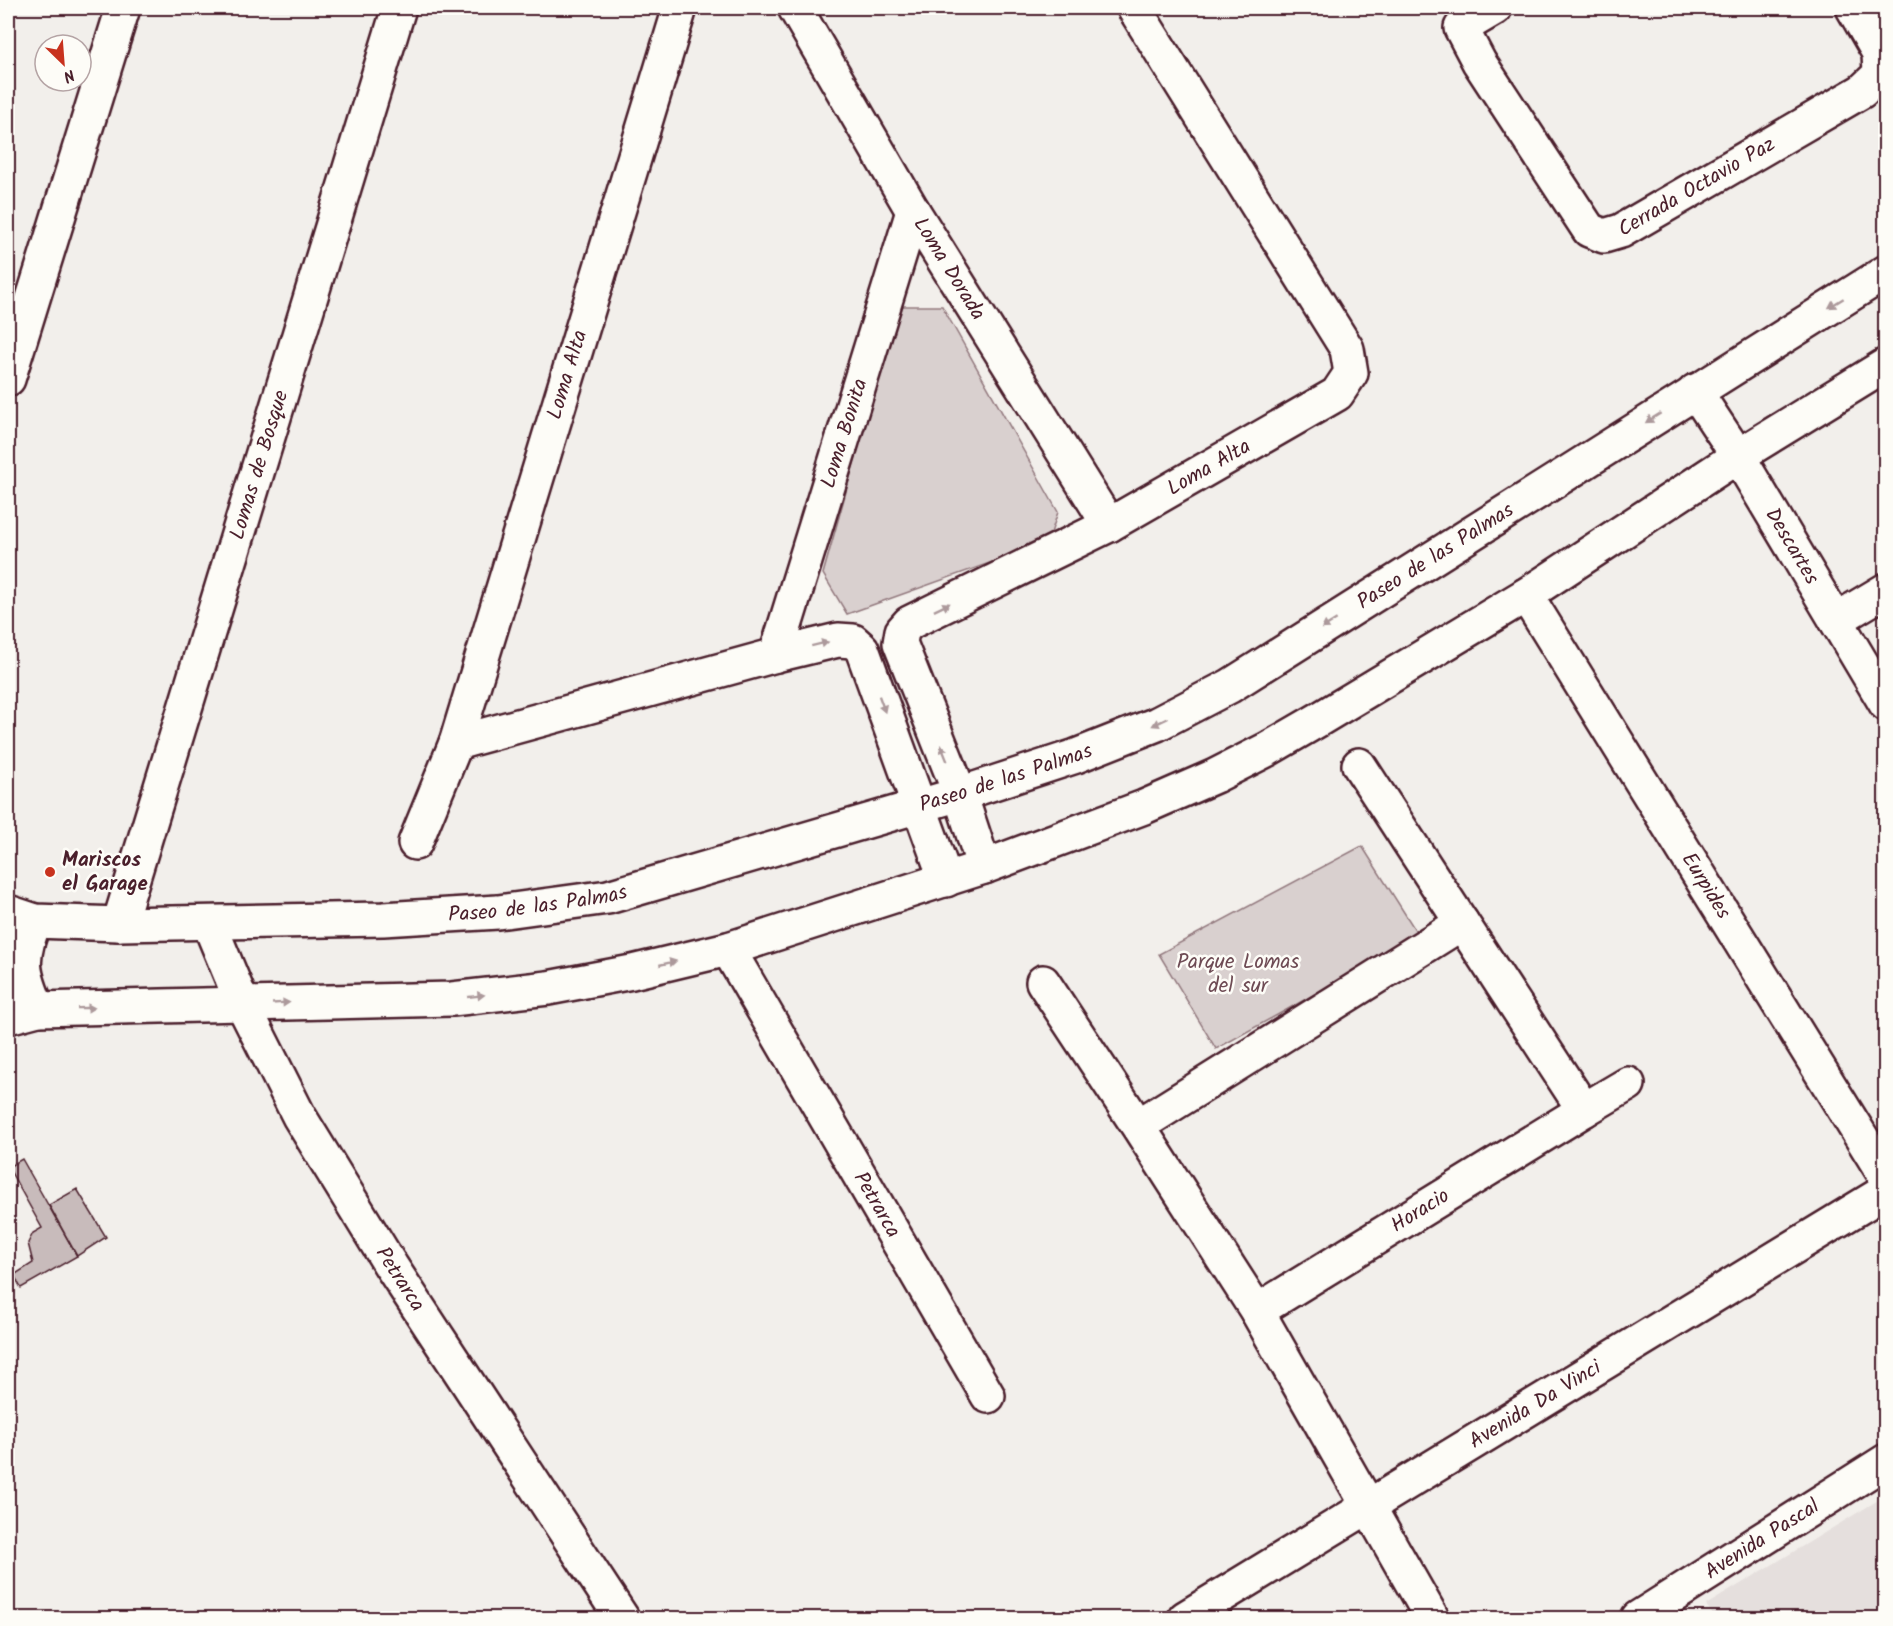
<svg xmlns="http://www.w3.org/2000/svg" width="1893" height="1626" viewBox="0 0 1893 1626" font-family="Kalam,sans-serif">
	<style>
		.built { fill: #e5dfdd }
		.green { fill: #d9d0cf; stroke: #92787d; stroke-width: 1.5 }
		.building { fill: #c8bbbb; stroke: #4a1f2b; stroke-width: 1.5 }
		.lines { fill: none; stroke-linecap: round; stroke-linejoin: round }
		.street-casing { stroke: #4a1f2b; stroke-width: 38 }
		.secondary-casing { stroke: #4a1f2b; stroke-width: 38 }
		.street { stroke: #fdfcf7; stroke-width: 33 }
		.secondary { stroke: #fdfcf7; stroke-width: 33 }
		.oneway { fill: #ac999b }
		.poi-dot { fill: #c8321e; stroke: #fdfcf7; stroke-width: 2 }
		.labels { text-anchor: middle; dominant-baseline: central; stroke-width: 5; stroke-linejoin: round; paint-order: stroke }
		.street-label { font-size: 21px; fill: #4a1f2b; stroke: #fdfcf7 }
		.poi-label { font-size: 21px; font-weight: bold; fill: #4a1f2b; stroke: #fdfcf7; text-anchor: start }
		.park-label { font-size: 21px; fill: #6e4b54; stroke: #fdfcf7 }
	</style>
	<rect width="100%" height="100%" fill="#f2efeb"/>
	<filter id="ink" filterUnits="userSpaceOnUse"><feTurbulence type="fractalNoise" baseFrequency=".0167" numOctaves="2"/><feDisplacementMap in="SourceGraphic" scale="12" xChannelSelector="R" yChannelSelector="G"/><feConvolveMatrix kernelMatrix="1 2 1 2 8 2 1 2 1" color-interpolation-filters="sRGB"/></filter>
	<g filter="url(#ink)">
		<!-- built -->
		<path class="built" d="M1885,1496V1618H1715L1706,1605Z"/>
		<!-- green -->
		<g class="green">
			<path d="M898,306H942L1058,512L1048,542L847,614L823,574Z"/>
			<path d="M1362,846L1419,936L1216,1049L1159,954Z"/>
		</g>
		<!-- building -->
		<g class="building">
			<path d="M22,1159L77,1256L21,1288L14,1275L33,1263L28,1243L33,1233L42,1228L8,1167Z"/>
			<path d="M77,1189L106,1237L77,1256L49,1205Z"/>
		</g>
		<g class="lines">
			<defs>
				<g id="street">
					<path d="M680,8L456,743L776,655L838,640L853,641L862,649L946,880"/>
					<path id="s1" d="M795,8L913,211L1109,525"/>
					<path id="s2" d="M1495,8L1461,28L1479,62L1589,230L1604,236L1621,231L1862,91L1880,74L1879,53L1853,8"/>
					<path d="M8,379L123,8"/>
					<path id="s3" d="M1695,391L1738,456L1886,704"/>
					<path id="s4" d="M1526,595L1886,1177"/>
					<path d="M1836,620L1886,590"/>
					<path id="s5" d="M776,655L913,211"/>
					<path d="M1359,765L1462,923"/>
					<path d="M415,843L456,743"/>
					<path id="s6" d="M984,867L960,794L900,643L902,631L909,623L1109,525L1337,394L1351,373L1347,349L1134,8"/>
					<path id="s7" d="M209,923L243,1005L299,1116L391,1266L622,1618"/>
					<path id="s8" d="M119,924L399,8"/>
					<path id="s9" d="M728,949L988,1396"/>
					<path id="s10" d="M1043,982L1138,1126L1257,1311L1584,1110L1462,923L1138,1126"/>
					<path d="M1584,1110L1628,1084"/>
					<path d="M1257,1311L1432,1618"/>
					<path id="s11" d="M1185,1618L1886,1191"/>
					<path id="s12" d="M1638,1618L1886,1461"/>
				</g>
				<g id="secondary">
					<path id="s13" d="M8,912L35,921L119,924L383,919L498,912L608,897L960,794L1076,756L1157,724L1230,686L1886,272"/>
					<path d="M35,921C19,959 22,972 38,1009"/>
					<path d="M8,1017L38,1009L452,999L548,988L632,972L728,949L984,867L1144,807L1215,776L1268,749L1318,720L1526,595L1738,456L1886,365"/>
				</g>
			</defs>
			<!-- street casing -->
			<use href="#street" class="street-casing"/>
			<!-- secondary casing -->
			<use href="#secondary" class="secondary-casing"/>
			<!-- street -->
			<use href="#street" class="street"/>
			<!-- secondary -->
			<use href="#secondary" class="secondary"/>
		</g>
		<!-- one-way arrows -->
		<defs><path id="oneway-solid" d="M-6-.8H1V-3.2L6.5 0L1 3.2V.8H-6Z" transform="scale(1.5)"/></defs>
		<g class="oneway">
			<use href="#oneway-solid" transform="translate(1836 303) rotate(148)"/>
			<use href="#oneway-solid" transform="translate(1653 418) rotate(148)"/>
			<use href="#oneway-solid" transform="translate(942 607) rotate(-26)"/>
			<use href="#oneway-solid" transform="translate(1329 624) rotate(148)"/>
			<use href="#oneway-solid" transform="translate(820 644) rotate(-14)"/>
			<use href="#oneway-solid" transform="translate(882 704) rotate(70)"/>
			<use href="#oneway-solid" transform="translate(1160 722) rotate(154)"/>
			<use href="#oneway-solid" transform="translate(944 753) rotate(-112)"/>
			<use href="#oneway-solid" transform="translate(668 963) rotate(-13)"/>
			<use href="#oneway-solid" transform="translate(476 996) rotate(-7)"/>
			<use href="#oneway-solid" transform="translate(281 1003) rotate(-3)"/>
			<use href="#oneway-solid" transform="translate(86 1008) rotate(-1)"/>
		</g>
	</g>
	<!-- markers -->
	<circle class="poi-dot" cx="50" cy="872" r="6"/>
	<g class="labels">
		<!-- street labels -->
		<g class="street-label">
			<text stroke="none"><textPath href="#s2" startOffset="400">Cerrada Octavio Paz</textPath></text>
			<text stroke="none"><textPath href="#s1" startOffset="303">Loma Dorada</textPath></text>
			<text transform="translate(568 375) rotate(-73)">Loma Alta</text>
			<text stroke="none"><textPath href="#s5" startOffset="232">Loma Bonita</textPath></text>
			<text stroke="none"><textPath href="#s8" startOffset="480">Lomas de Bosque</textPath></text>
			<text stroke="none"><textPath href="#s6" startOffset="600">Loma Alta</textPath></text>
			<text stroke="none"><textPath href="#s3" startOffset="183">Descartes</textPath></text>
			<text stroke="none"><textPath href="#s13" startOffset="1504">Paseo de las Palmas</textPath></text>
			<text stroke="none"><textPath href="#s13" startOffset="1018">Paseo de las Palmas</textPath></text>
			<text stroke="none"><textPath href="#s4" startOffset="342">Eurpides</textPath></text>
			<text stroke="none"><textPath href="#s13" startOffset="532">Paseo de las Palmas</textPath></text>
			<text stroke="none"><textPath href="#s9" startOffset="296">Petrarca</textPath></text>
			<text stroke="none"><textPath href="#s10" startOffset="584">Horacio</textPath></text>
			<text stroke="none"><textPath href="#s7" startOffset="405">Petrarca</textPath></text>
			<text stroke="none"><textPath href="#s11" startOffset="410">Avenida Da Vinci</textPath></text>
			<text stroke="none"><textPath href="#s12" startOffset="147">Avenida Pascal</textPath></text>
		</g>
		<!-- poi labels -->
		<g class="poi-label">
			<text x="62" y="860">Mariscos<tspan x="62" dy="24">el Garage</tspan></text>
		</g>
		<!-- park labels -->
		<g class="park-label">
			<text x="1238" y="962">Parque Lomas<tspan x="1238" dy="24">del sur</tspan></text>
		</g>
	</g>
	<!-- margin -->
	<rect width="1893" height="1626" fill="none" stroke="#fdfcf7" stroke-width="30"/>
	<rect x="15" y="15" width="1863" height="1596" fill="none" stroke="#4a1f2b" stroke-width="2" filter="url(#ink)"/>
	<!-- north arrow -->
	<g transform="translate(63 63) rotate(155)"><circle r="28" fill="#fdfcf7" stroke="#b5a4a5" stroke-width="1.5"/>
	<path d="M0-4.5L10 22L0 15L-10 22Z" fill="#c8321e"/>
	<text y="-9" font-size="16" font-weight="bold" text-anchor="middle" fill="#4a1f2b">N</text>
	</g>
</svg>
